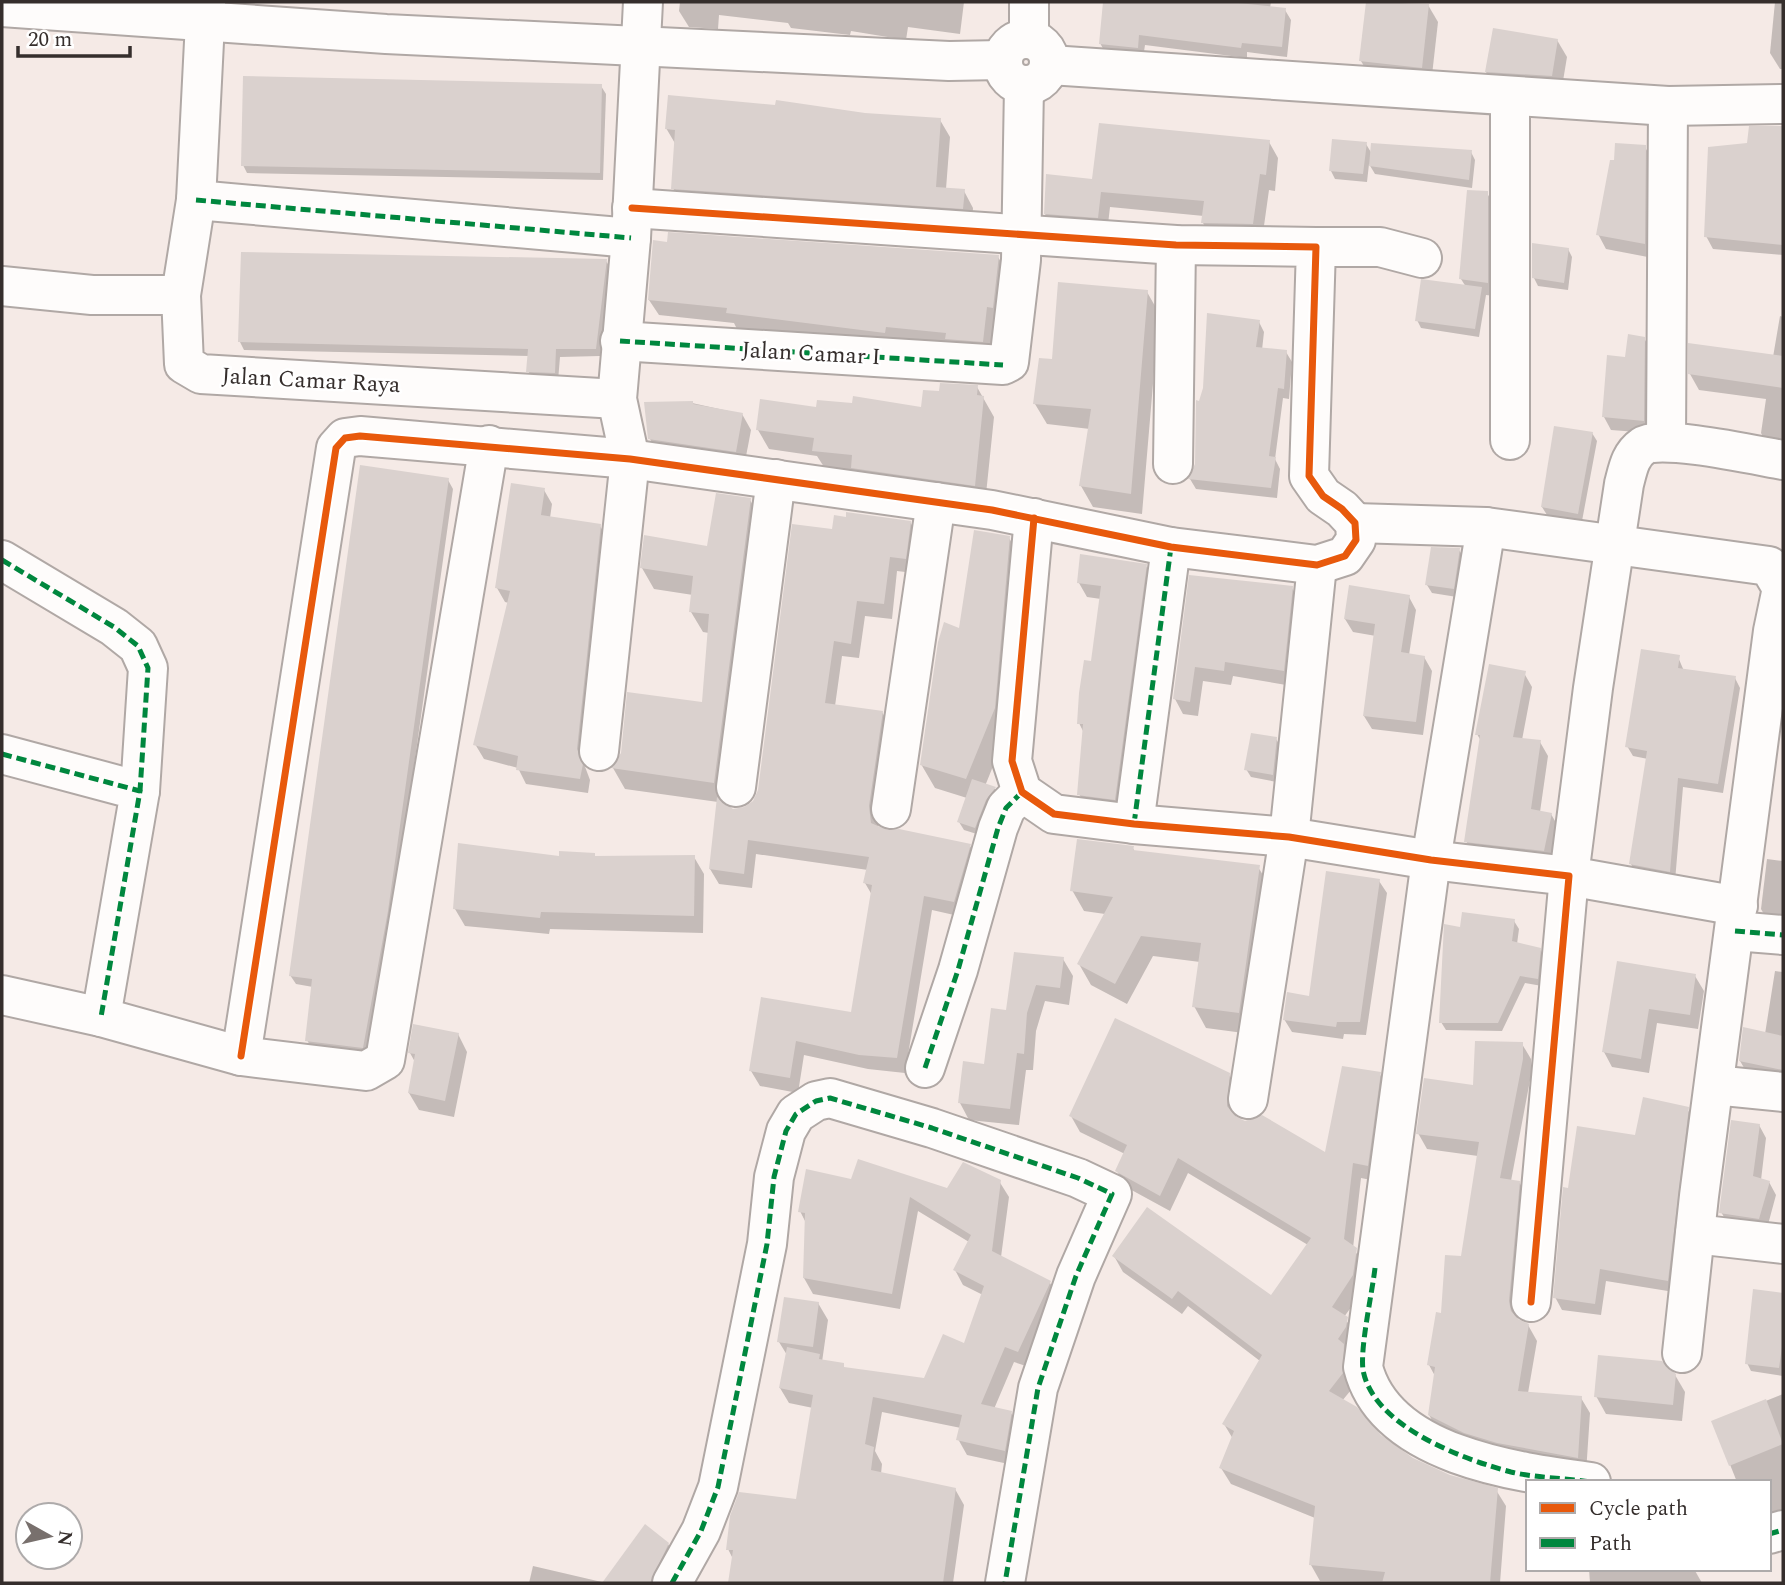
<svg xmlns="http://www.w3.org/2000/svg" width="1785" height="1585" viewBox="0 0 1785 1585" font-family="Spectral,serif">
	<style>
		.shadow { fill: #0003 }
		.building { fill: #dad1ce }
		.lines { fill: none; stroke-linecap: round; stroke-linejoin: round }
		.minor-casing { stroke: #b0a8a5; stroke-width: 42 }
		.minor { stroke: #fefcfb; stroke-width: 38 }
		.quiet { stroke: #00873e; stroke-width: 5; stroke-dasharray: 10 5; stroke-linecap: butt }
		.cycleway-casing { stroke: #fff; stroke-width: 11 }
		.cycleway { stroke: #e8590c; stroke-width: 7 }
		.labels { text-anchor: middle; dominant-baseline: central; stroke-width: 5; stroke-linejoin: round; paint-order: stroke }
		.street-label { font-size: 23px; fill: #352e2c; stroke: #fff }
	</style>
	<rect width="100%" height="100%" fill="#f5eae6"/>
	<!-- shadow -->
	<g class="shadow">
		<path d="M680,2H964L960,34L908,27L906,40L851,31L850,35L791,28L788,23L719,15L718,29L689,27L679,11Z"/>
		<path d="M1105,2H1271L1270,8L1285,10L1291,20L1287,57L1247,52V58L1145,45L1143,58L1106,54L1100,43Z"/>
		<path d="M1368,2L1428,5L1438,22L1431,84L1371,78L1361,61Z"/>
		<path d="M1775,2H1783V69H1780L1770,53Z"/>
		<path d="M1557,40L1567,57L1561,93L1496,89L1486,72Z"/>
		<path d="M601,86L606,94L603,180L247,173L243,165Z"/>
		<path d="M865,114L940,120L950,137L946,189L964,191L973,208L972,225L682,205L673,188L676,145L666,128Z"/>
		<path d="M1783,127V255L1713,249L1706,236L1748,145L1751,128Z"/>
		<path d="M1269,142L1278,158L1275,191L1269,190L1262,240L1213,239L1203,223L1204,216L1110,207L1107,233L1055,230L1045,214L1093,181Z"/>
		<path d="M1366,144L1372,154L1471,152L1475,160L1472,188L1375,174L1369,164L1367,182L1335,179L1331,171Z"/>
		<path d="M1645,147L1653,162V258L1606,249L1598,234Z"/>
		<path d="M1487,193L1495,207V296L1486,295L1479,337L1421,328L1417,320L1466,287L1461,279Z"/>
		<path d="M669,244L998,257L1007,272L991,357L737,329L734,323L659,315L649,300Z"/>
		<path d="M1568,249L1572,257L1568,290L1538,286L1534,278Z"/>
		<path d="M606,261L611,269L600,356L560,357L558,381L533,379L528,371L529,356L244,350L240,342Z"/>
		<path d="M1147,292L1159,313L1142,514L1093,507L1081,486L1090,429L1047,424L1035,404L1053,361Z"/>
		<path d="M1780,316L1783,317V451L1770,449L1761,433L1766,399L1699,390L1690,374L1773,357Z"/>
		<path d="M1259,322L1264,332L1262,350L1286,352L1292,362L1289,399L1283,398L1275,459L1280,469L1277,498L1196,489L1190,479L1197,465L1200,403Z"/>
		<path d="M1644,338L1651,351V433L1611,430L1604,417L1626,359Z"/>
		<path d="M977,387L994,417L985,504L826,470L817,456L769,449L758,430L818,409H922L941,393Z"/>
		<path d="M692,403L742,414L751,430L744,467L659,454L650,439Z"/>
		<path d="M1592,433L1597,441L1582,521L1547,515L1542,507Z"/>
		<path d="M448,480L453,489L393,915L370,1054L312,1049L307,1040L313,987L296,984L290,975Z"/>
		<path d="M544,490L552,504L550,518L600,526L608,540L584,764L590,780L588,793L526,784L518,768L484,759L475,744L509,603L505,602L497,588Z"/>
		<path d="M750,500L762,521L725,805L732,810L744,809L754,802L759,790L834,531L910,522L919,537L914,573L897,571L892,619L865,616L859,658L842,656L835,706L882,712L891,728L878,828L970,846L978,861L963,917L932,910L905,1073L868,1069L804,1055L798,1093L760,1086L751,1071L762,999L853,1014L872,895L865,883L868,870L756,854L752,888L719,884L710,869L718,802L625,789L613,768L622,754L704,704L709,633L703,632L691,612L693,595L654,589L642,568L709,548Z"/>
		<path d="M1009,538L1023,561L1007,732L985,786L995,789L999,796L980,835L964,830L959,822L967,798L935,788L921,764L961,630Z"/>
		<path d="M1459,550L1464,558L1457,597L1432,593L1427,585Z"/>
		<path d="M1146,566L1154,580L1123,813L1088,809L1079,794L1084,733L1079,723L1092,663L1101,599L1087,597L1079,583Z"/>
		<path d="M1191,577L1292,588L1300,603L1292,686L1233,676L1231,685L1203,681L1198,716L1183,714L1175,699Z"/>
		<path d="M1409,597L1416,610L1409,655L1424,657L1432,671L1423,735L1372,729L1364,716L1376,636L1353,632L1345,619Z"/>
		<path d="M1678,657L1684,671L1735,678L1740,688L1723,793L1683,787L1675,881L1636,874L1631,864L1648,759L1633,756L1627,746Z"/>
		<path d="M1524,673L1532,687L1522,740L1540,742L1548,756L1540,812L1551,814L1559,828L1552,864L1474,855L1466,841L1481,741L1477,734Z"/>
		<path d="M1276,739L1281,747L1277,782L1251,777L1246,769Z"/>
		<path d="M1133,848L1135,853L1258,867L1271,888L1251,1034L1206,1028L1194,1006L1200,962L1153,956L1127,1004L1091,985L1079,964L1105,914L1084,911L1072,890Z"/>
		<path d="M694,857L704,874L703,933L550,929L549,934L465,926L455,909L561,858Z"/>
		<path d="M1767,859L1783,861V925L1769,923L1761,909Z"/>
		<path d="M1379,881L1387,893L1366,1035L1344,1034L1343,1039L1292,1032L1284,1019L1310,998Z"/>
		<path d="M1514,921L1519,929L1517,944L1540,949L1544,957L1542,986L1525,983L1502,1031L1446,1030L1441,1022L1461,929Z"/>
		<path d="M1063,959L1073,976L1069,1005L1045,1001L1036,1031L1033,1070H1026L1019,1125L969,1120L960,1103L986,1066L1008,1012Z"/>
		<path d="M1618,963L1695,976L1704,991L1698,1029L1657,1023L1649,1073L1612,1067L1604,1052Z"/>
		<path d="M1775,971L1783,972V1079L1746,1071L1740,1061L1765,1034Z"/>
		<path d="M458,1034L467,1052L454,1117L419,1110L409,1093L415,1062L410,1053Z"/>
		<path d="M1522,1044L1531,1059V1075L1511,1181L1519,1182L1528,1198L1517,1317L1518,1321L1528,1325L1537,1341L1528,1393L1581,1398L1590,1413L1586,1473L1438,1430L1429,1415L1435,1376L1429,1365L1462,1258L1478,1156L1427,1149L1418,1133Z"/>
		<path d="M1379,1073L1389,1089L1376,1181L1361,1178L1353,1248L1365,1266L1362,1292L1344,1317L1356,1335L1351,1390L1342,1401L1380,1437L1412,1459L1450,1476L1496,1490L1506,1506L1500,1583L1320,1581L1311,1565L1315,1518L1231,1484L1221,1468L1233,1439L1224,1424L1260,1361L1188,1306L1182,1314L1123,1272L1114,1256L1271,1298L1308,1245L1188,1173L1170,1211L1126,1187L1117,1171L1125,1154L1080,1132L1071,1116L1229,1075L1238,1091L1236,1119L1327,1155Z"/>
		<path d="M1687,1109L1695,1121L1674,1292L1606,1281L1601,1315L1562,1310L1555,1297L1569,1190Z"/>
		<path d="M1759,1125L1766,1138L1761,1180L1769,1182L1776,1195L1766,1232L1729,1225L1721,1212Z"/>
		<path d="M964,1164L999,1181L1009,1197L1001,1257L1050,1283L1059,1298L1026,1366L1014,1362L994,1409L1011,1413L1020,1428L1013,1465L967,1455L958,1439L961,1428L882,1412L875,1451L882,1464L881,1474L955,1489L964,1505L953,1583H730L733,1559L728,1549L798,1501L813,1408L789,1403L780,1388L787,1355L779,1342L818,1303L828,1320L822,1362L843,1365L845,1369L925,1380L965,1345L983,1295L963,1285L955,1270L969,1242L918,1211L900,1309L813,1294L804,1278L806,1223L800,1211L853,1181L948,1191Z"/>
		<path d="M1755,1291L1783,1295V1376L1751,1371L1747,1363Z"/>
		<path d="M1675,1375L1685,1392L1682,1421L1606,1414L1596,1396Z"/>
		<path d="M1783,1394V1526L1769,1530V1482H1737L1713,1422Z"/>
		<path d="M668,1544L678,1561L666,1583H624L615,1568Z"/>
		<path d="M533,1566L606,1583H529Z"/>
		<path d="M1589,1569H1694L1702,1583H1590Z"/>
	</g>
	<!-- building -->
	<g class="building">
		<path d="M1103,2H1229L1286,8L1282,47L1242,43L1241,48L1139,35L1138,48L1099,44Z"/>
		<path d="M1366,2L1429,4L1422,68L1359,61Z"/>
		<path d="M1493,28L1558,39L1552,76L1485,72Z"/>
		<path d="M243,76L602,84L600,173L241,166Z"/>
		<path d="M668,95L775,105L776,100L865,113L941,118L936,187L965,189L963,209L671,189L675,130L665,129Z"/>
		<path d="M1099,123L1270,140L1266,175L1260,174L1253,224L1201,223L1204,201L1101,192L1098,218L1044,214L1046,174L1092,179Z"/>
		<path d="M1749,126H1783V245L1704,237L1708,147L1747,143Z"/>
		<path d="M1332,139L1367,142L1363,174L1329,171Z"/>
		<path d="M1371,143L1472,150L1469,180L1369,166Z"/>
		<path d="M1615,143L1646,145L1645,244L1596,235L1610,160H1614Z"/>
		<path d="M1467,190L1488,191V283L1459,279Z"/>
		<path d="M668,232L999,255L993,308L987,307L983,342L945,339L946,333L886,327L885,333L726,313L727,308L648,300L653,240L667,242Z"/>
		<path d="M1532,243L1569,248L1564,283L1532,278Z"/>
		<path d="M241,252L607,259L596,349H556L555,373L526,372L528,349L238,342Z"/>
		<path d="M1421,279L1482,287L1475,329L1415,321Z"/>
		<path d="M1058,282L1148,290L1131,494L1079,486L1091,409L1033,404L1039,358L1052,359Z"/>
		<path d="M1207,313L1260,320L1256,347L1287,350L1284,389L1278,388L1269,456L1276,457L1271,488L1188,479L1195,464L1196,400L1199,401L1203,388Z"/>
		<path d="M1628,334L1645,337L1644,421L1602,417L1607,355L1625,357Z"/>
		<path d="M1688,343L1783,356V388L1688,374Z"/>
		<path d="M940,383L978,385L977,395L984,396L975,486L851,468L852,455L812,451L814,438L756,430L760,399L816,407L817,400L852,403L853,396L921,407L923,390L939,391Z"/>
		<path d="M693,401V404L743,413L736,452L648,439L644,402Z"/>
		<path d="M1554,426L1593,432L1578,514L1541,507Z"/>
		<path d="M360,465L449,478L388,911L363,1048L305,1041L312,979L289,976Z"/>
		<path d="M511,483L545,488L541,515L601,524L577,749L583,764L580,779L516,770L518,756L473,745L510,591L495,588Z"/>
		<path d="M716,493L751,498L714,783L611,768L621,753L627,692L702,702L709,614L689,612L693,576L640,568L644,535L707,546Z"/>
		<path d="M846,512L911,521L906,559L890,557L884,604L857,601L851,644L834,641L825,703L883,711L869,806L871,823L887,830L899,829L971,844L954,902L924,896L897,1058L859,1055L796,1041L790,1078L749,1071L761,997L851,1012L872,885L863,883L869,857L748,840L744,874L709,869L717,797L733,809L744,807L753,801L758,790L792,524L832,529L834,515L846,517Z"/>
		<path d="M974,530L1010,536L995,708L966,779L920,765L938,642L944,622L959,628Z"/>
		<path d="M1431,547L1460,548L1454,589L1425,585Z"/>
		<path d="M1080,554L1147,564L1115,800L1077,795L1083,724H1077L1079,693L1084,660L1091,661L1101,586L1077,583Z"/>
		<path d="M1189,575L1293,586L1284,671L1225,662L1224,671L1195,667L1190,702L1173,699Z"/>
		<path d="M1349,585L1410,595L1401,652L1425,656L1416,722L1363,716L1375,624L1344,619Z"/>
		<path d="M1641,649L1680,655L1678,668L1736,676L1718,784L1678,778L1670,872L1629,864L1647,751L1625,747Z"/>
		<path d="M1489,664L1526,671L1513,737L1541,740L1531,809L1552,813L1544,851L1464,842L1480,735H1475Z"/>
		<path d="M1251,733L1277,737L1273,775L1244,770Z"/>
		<path d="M972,779L996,787L986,800L975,828L957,822Z"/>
		<path d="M1077,839L1134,846L1133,850L1260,865L1239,1013L1192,1007L1201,943L1141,936L1115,984L1077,964L1113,897L1070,891Z"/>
		<path d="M458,843L559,856V851L595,853V856L695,855L694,916L541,912L540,918L453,909Z"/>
		<path d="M1326,871L1380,879L1360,1022H1337L1336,1027L1283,1020L1287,992L1309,996Z"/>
		<path d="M1462,912L1515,919L1512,941L1541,948L1538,979L1520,976L1498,1023H1439L1444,924L1460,927Z"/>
		<path d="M1014,952L1064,957L1060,988L1036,985L1027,1013L1024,1054L1017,1053L1010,1109L958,1103L963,1061L984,1064L991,1008L1006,1010Z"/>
		<path d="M1617,961L1696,974L1690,1015L1649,1009L1641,1059L1602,1052Z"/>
		<path d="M1115,1018L1230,1073L1227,1106L1235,1116L1245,1121L1262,1115L1325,1152L1342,1066L1381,1072L1368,1166L1353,1163L1344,1239L1357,1248L1353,1275L1332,1307L1348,1317L1346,1327L1338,1339L1344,1344L1343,1373L1329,1391L1357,1407L1381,1435L1413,1458L1450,1475L1498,1488L1490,1583H1382L1385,1572L1309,1565L1315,1506L1219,1468L1234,1431L1222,1424L1262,1355L1178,1291L1172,1299L1112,1256L1147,1207L1271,1295L1311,1238L1178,1158L1160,1196L1115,1171L1127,1145L1069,1116Z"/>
		<path d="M413,1024L459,1033L445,1101L408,1093L415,1054L408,1053Z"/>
		<path d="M1743,1027L1783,1036V1070L1739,1061Z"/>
		<path d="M1475,1041L1523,1042V1059L1500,1178L1520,1181L1509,1301L1511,1311L1518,1319L1529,1324L1518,1391L1582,1396L1578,1458L1497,1443L1464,1433L1428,1415L1435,1367L1427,1365L1436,1312L1441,1313L1445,1255L1461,1256L1479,1142L1416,1134L1424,1078L1473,1085Z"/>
		<path d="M1643,1097L1689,1107L1668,1281L1600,1269L1595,1304L1553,1298L1563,1187L1568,1188L1577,1126L1635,1135Z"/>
		<path d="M1731,1120L1760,1124L1753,1176L1770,1181L1759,1219L1719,1213Z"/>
		<path d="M858,1159L947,1188L963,1162L1001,1180L992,1251L1051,1281L1018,1352L1005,1347L981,1404L1012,1411L1005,1451L956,1440L962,1415L873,1397L865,1444L874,1447L871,1470L956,1488L943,1583H728L733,1550H726L730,1516L739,1492L796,1499L813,1395L779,1388L787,1347L820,1354L819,1359L844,1363V1367L924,1378L943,1334L964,1343L984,1286L953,1270L971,1235L910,1197L892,1294L803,1278L805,1213L798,1212L806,1169L851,1179Z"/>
		<path d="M1753,1289L1783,1293V1340L1779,1368L1745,1364Z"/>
		<path d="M784,1297L819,1302L813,1347L777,1342Z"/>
		<path d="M1598,1355L1662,1361L1676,1374L1673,1405L1594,1397Z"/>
		<path d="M1766,1399L1783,1444L1729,1466L1711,1421Z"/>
		<path d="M645,1524L669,1543L650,1583H602Z"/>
	</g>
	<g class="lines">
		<defs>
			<g id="minor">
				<path d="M206,2L196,200L181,295L184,364L201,374L617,399"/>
				<path d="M2,7L386,34L949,61L1002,60"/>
				<path d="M1029,38V2"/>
				<circle cx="1026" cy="62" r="23"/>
				<path d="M1050,65L1668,106L1783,104"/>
				<path d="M196,200L631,238"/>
				<path d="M1316,247H1380L1422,258"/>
				<path d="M2,286L92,295H181"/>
				<path d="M620,341L1003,365L1009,362L1021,260L1024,86"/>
				<path d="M1510,440V97"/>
				<path d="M1666,441L1668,106"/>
				<path d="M1173,464L1176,245"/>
				<path d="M1034,518L1012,761L1022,792L1054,814L1134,824L1289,837L1431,860L1569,876L1531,1302"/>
				<path d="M1355,523L1486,527L1769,566L1782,588L1773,631L1699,1196L1682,1353"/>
				<path d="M1486,527L1431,860L1363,1367C1385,1455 1515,1472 1591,1482"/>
				<path d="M2,560L114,627L138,646L148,668L140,791"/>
				<path d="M599,751L630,459L617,399L631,238L643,2"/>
				<path d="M2,754L140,791L101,1017"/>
				<path d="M736,787L776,479"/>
				<path d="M891,809L936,502"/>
				<path d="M1134,824L1171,547"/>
				<path d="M1738,906L1569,876L1593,688L1624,484C1628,469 1630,455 1643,446C1659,434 1759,456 1783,460"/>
				<path d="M1735,931L1783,935"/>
				<path d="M2,995L101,1017L241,1056L366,1071L385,1060L489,445"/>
				<path d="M241,1056L336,448L345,438L360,436L630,459L992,510L1171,547L1317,565L1345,556L1356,540L1355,523L1342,509L1323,496L1309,476L1316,247L1176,245L632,208"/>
				<path d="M925,1068L958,970L998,828L1006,808L1022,792"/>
				<path d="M1714,1085L1783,1092"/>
				<path d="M1248,1099L1289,837L1317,565"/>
				<path d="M1695,1234L1783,1244"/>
				<path d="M1769,1534L1783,1530"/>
				<path d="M672,1583L701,1531L718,1487L767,1244L774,1177L786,1131L796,1114L816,1101L830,1098L932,1128L1078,1178L1112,1194L1076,1276L1038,1388L1005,1583"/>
			</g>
		</defs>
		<!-- minor casing -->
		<use href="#minor" class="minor-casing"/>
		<!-- minor -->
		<use href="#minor" class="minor"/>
		<!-- quiet -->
		<g class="quiet">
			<path d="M196,200L631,238"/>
			<path d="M620,341L1003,365"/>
			<path d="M2,560L114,627L138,646L148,668L140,791"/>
			<path d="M2,754L140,791L101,1017"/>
			<path d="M1134,824L1171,547"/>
			<path d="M1735,931L1783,935"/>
			<path d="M925,1068L958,970L998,828L1006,808L1022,792"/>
			<path d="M1375,1268C1372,1294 1360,1347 1363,1370C1373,1426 1462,1459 1511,1472C1536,1478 1565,1478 1591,1482"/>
			<path d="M1769,1534L1783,1530"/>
			<path d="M672,1583L701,1531L718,1487L767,1244L774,1177L786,1131L796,1114L816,1101L830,1098L932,1128L1078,1178L1112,1194L1076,1276L1038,1388L1005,1583"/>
		</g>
		<defs>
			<g id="cycleway">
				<path d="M1034,518L1012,761L1022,792L1054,814L1134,824L1289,837L1431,860L1569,876L1531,1302"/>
				<path d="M241,1056L336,448L345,438L360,436L630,459L992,510L1171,547L1317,565L1345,556L1356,540L1355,523L1342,509L1323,496L1309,476L1316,247L1176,245L632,208"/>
			</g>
		</defs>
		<!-- cycleway casing -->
		<use href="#cycleway" class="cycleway-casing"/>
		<!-- cycleway -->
		<use href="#cycleway" class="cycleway"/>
	</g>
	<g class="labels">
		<!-- street labels -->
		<g class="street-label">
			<text transform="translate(811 354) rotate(3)">Jalan Camar I</text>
			<text transform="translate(311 381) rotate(3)">Jalan Camar Raya</text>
		</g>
	</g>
	<!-- border -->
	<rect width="1785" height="1585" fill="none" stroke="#352e2c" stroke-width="7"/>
	<!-- legend -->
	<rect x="1526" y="1480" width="245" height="91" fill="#ffffff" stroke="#aeabab" stroke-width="2"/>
	<rect x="1540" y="1503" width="35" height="10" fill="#e8590c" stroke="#aeabab" stroke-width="2"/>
	<text x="1589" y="1515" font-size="21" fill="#352e2c">Cycle path</text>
	<rect x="1540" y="1538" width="35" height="10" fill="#00873e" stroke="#aeabab" stroke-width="2"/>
	<text x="1589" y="1550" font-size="21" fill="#352e2c">Path</text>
	<!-- north arrow -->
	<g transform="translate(49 1536) rotate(98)"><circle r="33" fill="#ffffff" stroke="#aeabab" stroke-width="2"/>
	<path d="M0-5L12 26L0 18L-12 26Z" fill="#78706d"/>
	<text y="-10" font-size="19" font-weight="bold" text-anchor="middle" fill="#352e2c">N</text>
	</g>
	<!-- scale -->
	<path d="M18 46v10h112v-10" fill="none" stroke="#352e2c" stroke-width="3.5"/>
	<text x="28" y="46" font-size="21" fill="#352e2c" stroke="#ffffff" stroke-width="5" paint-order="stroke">20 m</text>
</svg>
